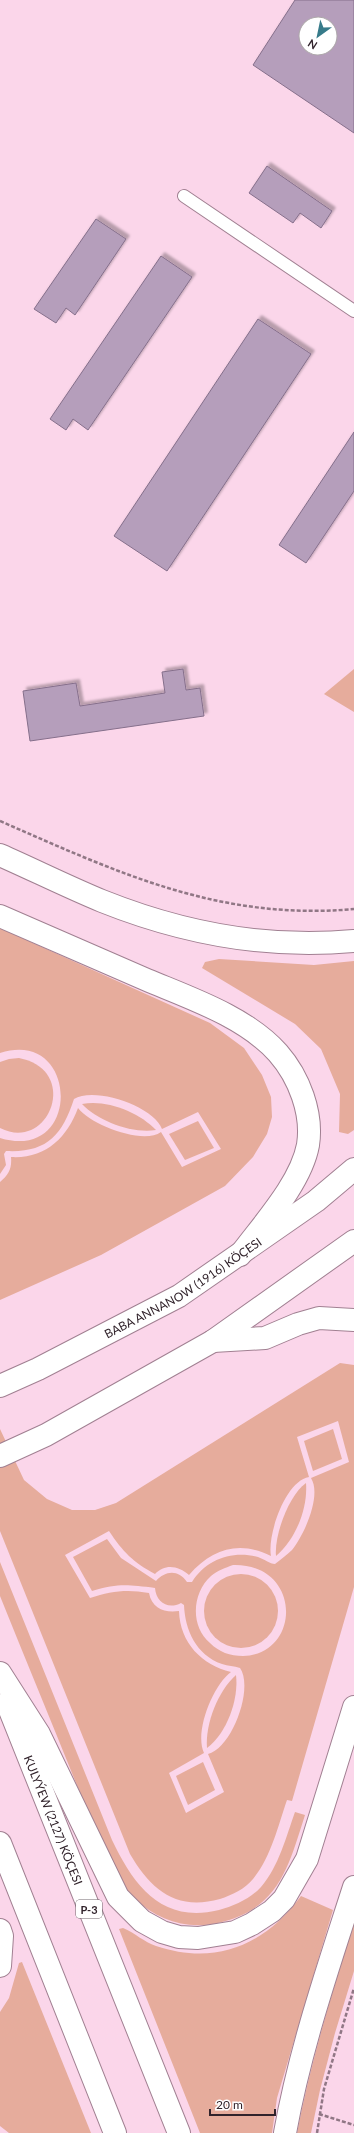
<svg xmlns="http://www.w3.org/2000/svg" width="354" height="2133" viewBox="0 0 354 2133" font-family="Lato,sans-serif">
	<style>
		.green { fill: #e6ac9c; fill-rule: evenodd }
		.building { fill: #b59ebb; stroke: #856f8b; fill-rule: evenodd; filter: url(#shadow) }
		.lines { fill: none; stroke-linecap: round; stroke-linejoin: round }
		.service-casing { stroke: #a18092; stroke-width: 14 }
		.primary-casing { stroke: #a18092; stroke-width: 24 }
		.trunk-casing { stroke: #a18092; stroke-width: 24 }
		.path { stroke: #907785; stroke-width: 2.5; stroke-dasharray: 4 2; stroke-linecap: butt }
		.service { stroke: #fff; stroke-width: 12 }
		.primary { stroke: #fff; stroke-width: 22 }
		.trunk { stroke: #fff; stroke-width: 22 }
		.labels { text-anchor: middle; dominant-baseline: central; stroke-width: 4; stroke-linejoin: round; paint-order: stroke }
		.shield { fill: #fff; stroke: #6f656b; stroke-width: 1 }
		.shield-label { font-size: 11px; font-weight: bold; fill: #31232b }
		.street-label { font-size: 12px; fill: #31232b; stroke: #fff }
	</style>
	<defs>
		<filter id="shadow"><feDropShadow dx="3.5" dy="-3.5" stdDeviation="1" flood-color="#0004"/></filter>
	</defs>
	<rect width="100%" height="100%" fill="#fbd6ea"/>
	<!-- green -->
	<g class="green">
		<path d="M354,669V712L324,694Z"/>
		<path d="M0,928L210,1023L244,1048L262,1075L271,1097L272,1117L267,1134L253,1157L225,1186L101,1255L0,1300V1182C9,1175 12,1168 11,1157C45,1159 67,1138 78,1108C91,1125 143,1145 161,1132L182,1167L221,1149L198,1112L162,1129C154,1106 94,1086 74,1099C62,1136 46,1153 6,1151L4,1154L6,1165L0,1174V1138C83,1163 79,1027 0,1053Z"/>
		<path d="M219,959L314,965L354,961V1130L348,1134L339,1132L340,1094L321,1049L295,1024L202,968L205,962Z"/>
		<path d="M19,1058C81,1070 49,1153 0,1128V1062L9,1059Z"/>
		<path d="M82,1104C106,1099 139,1112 156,1130C132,1134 98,1121 82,1104Z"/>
		<path d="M198,1121L214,1148L185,1160L169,1134Z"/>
		<path d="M340,1363L354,1365V1587L292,1801L287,1800C278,1826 271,1857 253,1879C245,1889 232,1895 220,1899C176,1911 151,1890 130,1854L0,1531V1429L24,1480L47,1499L72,1510H95L116,1503ZM338,1421L349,1462L311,1478C322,1496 304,1535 292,1550C287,1555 281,1559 275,1564C270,1564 264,1559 258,1557C233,1550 206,1559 192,1582H187C178,1569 165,1571 156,1581L121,1558L107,1539L73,1557L92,1591C119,1583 128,1585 155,1588C156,1602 168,1610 181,1603L184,1605C185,1630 196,1655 222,1664C228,1666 234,1666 240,1668C254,1688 232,1748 208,1754L224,1792L186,1813L169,1773L204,1753C194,1732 213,1685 231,1672C202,1665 180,1643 179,1611C165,1613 152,1609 149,1593C127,1589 111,1591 90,1598L65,1555L109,1531C123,1552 133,1562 155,1574C165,1563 179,1566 189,1575C212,1549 239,1540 271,1556C267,1536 285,1481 309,1477L297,1437ZM233,1565C302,1563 302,1654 243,1656C230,1656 219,1652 210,1643C190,1626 192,1593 211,1576C218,1570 225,1568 233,1565Z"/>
		<path d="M333,1429L342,1459L313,1471L304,1441Z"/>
		<path d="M306,1483C308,1508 296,1539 276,1556C274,1535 289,1495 306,1483Z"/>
		<path d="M0,1562L112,1840C134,1886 162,1924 219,1910C234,1906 250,1899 261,1887C279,1866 286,1837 295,1812L305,1815C288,1868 279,1909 218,1923C187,1930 157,1920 135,1899C109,1875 90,1816 76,1783C51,1721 25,1658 0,1596Z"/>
		<circle cx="241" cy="1611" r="37"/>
		<path d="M236,1675C239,1699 227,1733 207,1748C205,1724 218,1691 236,1675Z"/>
		<path d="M203,1762L215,1790L188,1805L176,1776Z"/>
		<path d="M301,1896L333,1910L277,2098L272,2133H200L119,1929L123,1928C135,1933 144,1942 156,1946C216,1966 265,1945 301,1896Z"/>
		<path d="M354,1923V1971L335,2033L320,2090L311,2133H297C311,2061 332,1992 354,1923Z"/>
		<path d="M22,1962L91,2133H9L0,2126V2012L9,1998L19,1963Z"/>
	</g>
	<!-- building -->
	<g class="building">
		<path d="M295,0H354V133L253,65ZM306,24H330V48H306Z"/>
		<path d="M267,166L332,211L321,228L300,213L293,223L249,193Z"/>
		<path d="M96,219L126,239L75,315L66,308L56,323L34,309Z"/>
		<path d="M161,256L192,277L88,430L73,419L66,430L50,419Z"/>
		<path d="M258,319L311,354L167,571L114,536Z"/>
		<path d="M354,432V491L306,563L279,545Z"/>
		<path d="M183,669L186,690L200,688L204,716L30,741L23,691L76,683L80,706L165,693L162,672Z"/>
	</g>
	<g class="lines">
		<defs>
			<path id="service" d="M184,196L354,311"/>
			<g id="primary">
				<path id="s1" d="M0,1386L38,1369L179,1296L316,1201L354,1169"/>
				<path d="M0,1456L46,1435L213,1341L354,1241"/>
			</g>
			<g id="trunk">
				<path d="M0,855C34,870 68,887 102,901C182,933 268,949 354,941"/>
				<path d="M0,916C49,937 98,959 147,980C190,998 246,1017 278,1053C299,1077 313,1113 308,1145C301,1183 263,1224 240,1255"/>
				<path d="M213,1341L265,1338L298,1324L319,1318L354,1320"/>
				<path d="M0,1673L39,1734L118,1897L142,1921L162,1932L179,1937L198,1938L235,1932L252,1924L272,1911L284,1899L307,1859L354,1707"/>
				<path id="s2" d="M7,1703L179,2133"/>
				<path d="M0,1843L115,2133"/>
				<path d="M0,1930L2,1936L0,1966"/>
				<path d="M285,2133C300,2049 328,1968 354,1887"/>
			</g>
		</defs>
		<!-- service casing -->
		<use href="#service" class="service-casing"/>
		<!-- primary casing -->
		<use href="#primary" class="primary-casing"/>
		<!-- trunk casing -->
		<use href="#trunk" class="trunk-casing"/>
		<!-- path -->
		<g class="path">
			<path d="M0,821C119,873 220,921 354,909"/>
			<path d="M319,2114L354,2125"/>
			<path d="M317,2133L324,2089L354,1988"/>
		</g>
		<!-- service -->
		<use href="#service" class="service"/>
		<!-- primary -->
		<use href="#primary" class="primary"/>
		<!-- trunk -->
		<use href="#trunk" class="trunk"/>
	</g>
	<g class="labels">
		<!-- shield labels -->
		<rect class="shield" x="76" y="1900" width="26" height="18" rx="3"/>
		<g class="shield-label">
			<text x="89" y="1909">P-3</text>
		</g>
		<!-- street labels -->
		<g class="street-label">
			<text stroke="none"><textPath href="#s1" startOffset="208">BABA ANNANOW (1916) KÖÇESI</textPath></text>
			<text stroke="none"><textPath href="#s2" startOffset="126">KULYÝEW (2127) KÖÇESI</textPath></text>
		</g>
	</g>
	<!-- north arrow -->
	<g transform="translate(318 36) rotate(213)"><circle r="19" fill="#ffffff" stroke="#ada7aa"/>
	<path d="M0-3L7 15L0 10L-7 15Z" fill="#377b8a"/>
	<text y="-6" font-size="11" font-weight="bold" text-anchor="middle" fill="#31232b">N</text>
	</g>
	<!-- scale -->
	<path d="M210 2109v6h65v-6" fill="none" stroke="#31232b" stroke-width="2"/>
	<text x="216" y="2109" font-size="12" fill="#31232b" stroke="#ffffff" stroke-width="3" paint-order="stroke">20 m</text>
</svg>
